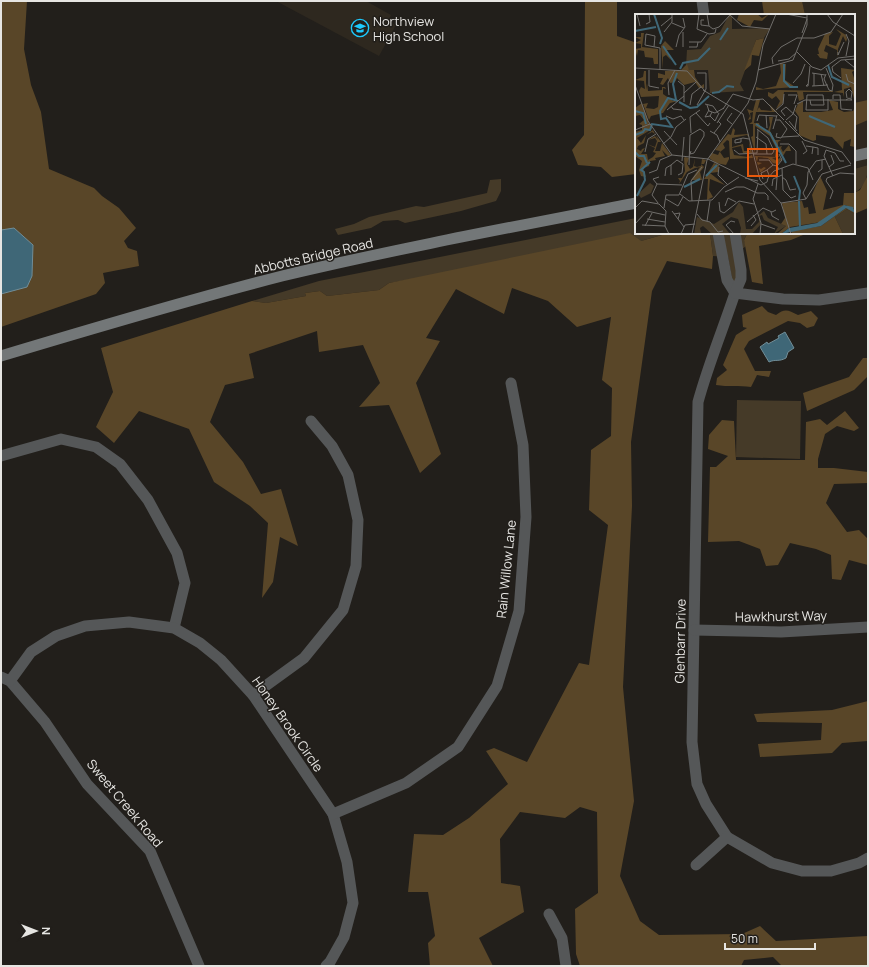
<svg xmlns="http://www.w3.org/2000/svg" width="869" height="967" viewBox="0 0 869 967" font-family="Manrope,sans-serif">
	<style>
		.built { fill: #2e281f }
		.green { fill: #453a28 }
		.forest { fill: #594628 }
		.water { fill: #3f6777; stroke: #718d97 }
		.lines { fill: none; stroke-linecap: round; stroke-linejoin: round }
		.minor { stroke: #555758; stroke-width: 11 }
		.secondary { stroke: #737778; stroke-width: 11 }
		.labels { text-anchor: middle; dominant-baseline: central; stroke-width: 3; stroke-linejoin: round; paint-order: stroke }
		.poi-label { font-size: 13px; fill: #e6e5e2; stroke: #221f1b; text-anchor: start }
		.street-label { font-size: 13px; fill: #e6e5e2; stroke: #221f1b }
		.inset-river { fill: none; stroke: #3f6777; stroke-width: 2 }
		.inset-road { fill: none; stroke: #706e6b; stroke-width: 1 }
		.view { fill: #e8590c; fill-opacity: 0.15; stroke: #e8590c; stroke-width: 2 }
		.inset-edge { fill: none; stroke: #e6e5e2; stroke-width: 2 }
	</style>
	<rect width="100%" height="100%" fill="#221f1b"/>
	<!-- built -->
	<g class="built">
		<path d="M276,1H366L391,15L388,21L396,25L379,56Z"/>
		<path d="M802,1H868V165L854,169V15H805Z"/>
	</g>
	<!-- green -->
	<g class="green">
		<path d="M868,165C868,176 865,188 854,193V169Z"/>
		<path d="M501,179V191L496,201L461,211L405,223L398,220L383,221L371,228L338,235L335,229L354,224L369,217L416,206L424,207L487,193L490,180Z"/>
		<path d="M636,218V233H669L641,241L389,283L379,290L327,296L320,291L305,293L306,296L266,303L252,301L319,281Z"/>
		<path d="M710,233H755L747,234L744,240L746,246L734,256L738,282L733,283L728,257L713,256Z"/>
		<path d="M737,400L801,401L800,459L736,457Z"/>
	</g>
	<!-- forest -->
	<g class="forest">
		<path d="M2,1H27L24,49L31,85L41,112L49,169L94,188L102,196L119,208L136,228L124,241L128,248L137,251L139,266L103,273L105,283L96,294L1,327Z"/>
		<path d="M585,1H617V36L634,42L636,67V174L612,177L601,167L578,165L572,150L584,135Z"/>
		<path d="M762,1H802L805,15H764Z"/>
		<path d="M868,100V120L854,126V103Z"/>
		<path d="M868,175V208L854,214V193L860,190Z"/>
		<path d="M630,233L641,241L669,233H710L713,256L712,269L667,261L652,291L631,442L632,506L623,687L634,801L620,876L640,921L659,935L742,934L760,926L776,941L868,936V966H782L773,957L744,960L741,966H580L576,954L575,909L598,893L597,812L580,807L565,818L520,812L500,839L501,883L520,886L524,912L479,938L493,966H430L428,943L435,936L428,892H408L414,834L443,835L469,818L508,784L486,751L494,748L527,762L579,663L589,665L608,525L589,510L591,450L611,436L612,388L602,380L611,317L577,327L548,301L512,288L504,314L456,289L426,338L440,341L416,383L441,454L420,473L389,405L359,407L380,383L363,345L319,352L317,331L249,354L254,378L225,385L210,422L243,462L261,494L281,489L298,546L280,537L273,582L262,598L268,523L250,506L214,482L189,429L139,411L114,443L96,427L113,392L101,348L252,301L266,303L306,296L305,293L320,291L327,296L379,290L389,283Z"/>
		<path d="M755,233H808L791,240L759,246L763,284L752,282L744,240L747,234Z"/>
		<path d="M762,306L768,312L776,315C785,308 788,310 798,315L811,311L818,318L814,326L807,328L800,323L788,321L749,341L744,349L755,371H771L769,377L757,375L751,387C739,385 728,387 716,385L717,378L727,370L723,365L736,335L747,328L743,327L742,315Z"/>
		<path d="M863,358H868V376L854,390L807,411L803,393L849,377Z"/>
		<path d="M845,411L859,428L854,431L837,426L825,434L818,459V468H834L868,472V483L834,484L826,503L847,532L859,530L868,539V565L849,560L841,580L832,579L831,555L816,549L790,543L778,565L766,566L760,549L739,541L708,542L710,467H716L728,456L708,449L709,435L722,420L734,421L736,460H805L806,422L820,419L827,425Z"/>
		<path d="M868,701V741L842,743L832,753L760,757L758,744L821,740L822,723L757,722L754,714L832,710Z"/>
	</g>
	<!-- water -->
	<g class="water">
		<path d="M14,228L33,245L32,276L27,287L1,294V230Z"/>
		<path d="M785,332L794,348L788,352L786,358C779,362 775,359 769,362L760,347L767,342L768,344L779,338L778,336Z"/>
	</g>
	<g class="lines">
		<!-- minor -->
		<g class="minor">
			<path d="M702,1L704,15"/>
			<path d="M718,233L727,280L735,293C723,329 708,365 698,402L692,742L697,784L706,804L727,837L772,863L802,871H831L859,863L868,858"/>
			<path d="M735,233L741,270V279L735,293L783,299L819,300L868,293"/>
			<path d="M1,456L61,439L96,447L120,464L148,500L177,553L185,583L174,628"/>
			<path d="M694,630L781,632L868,627"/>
			<path d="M1,677L10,681L45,722L87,784L150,851L199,966"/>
			<path d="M10,681L31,652L56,636L85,626L129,622L174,628L200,643L221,660L253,695L333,814L347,862L353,903L344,937L330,962L326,966"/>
			<path d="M253,695L304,658L343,610L356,566L358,520L348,475L332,446L311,421"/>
			<path d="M333,814L406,783L458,747L497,686L519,611L526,517L523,445L511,383"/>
			<path d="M696,865L727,837"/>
			<path d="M549,914L562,938L566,966"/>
		</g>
		<!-- secondary -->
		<g class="secondary">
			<path d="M854,156L868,153"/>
			<path d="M1,356C94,328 188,300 282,276C399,248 518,226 636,203"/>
		</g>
	</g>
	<!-- icons -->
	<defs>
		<symbol id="school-ring" viewBox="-11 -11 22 22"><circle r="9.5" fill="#221f1b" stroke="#1dc9fc" stroke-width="1.5"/><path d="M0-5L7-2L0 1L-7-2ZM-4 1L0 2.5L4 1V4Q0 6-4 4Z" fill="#1dc9fc"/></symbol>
	</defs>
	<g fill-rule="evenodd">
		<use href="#school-ring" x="350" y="18" width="20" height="20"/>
	</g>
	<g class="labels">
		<!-- poi labels -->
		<g class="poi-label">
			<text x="373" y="21">Northview<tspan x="373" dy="15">High School</tspan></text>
		</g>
		<!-- street labels -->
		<g class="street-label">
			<text transform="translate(313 256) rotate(-13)">Abbotts Bridge Road</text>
			<text transform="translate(506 569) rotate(-84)">Rain Willow Lane</text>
			<text transform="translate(781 616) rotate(-1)">Hawkhurst Way</text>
			<text transform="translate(680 641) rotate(-89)">Glenbarr Drive</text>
			<text transform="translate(288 724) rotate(55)">Honey Brook Circle</text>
			<text transform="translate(125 803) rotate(50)">Sweet Creek Road</text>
		</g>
	</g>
	<!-- overview -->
	<g transform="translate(635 14)">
		<rect width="220" height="220" fill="#221f1b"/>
		<path d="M94,1L97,2V15L135,14L129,24L121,26L105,70L109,77L75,79L73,56H54L51,52L52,36L66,35L75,22L85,18ZM15,169L19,172L16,179L6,184L3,180ZM104,188L108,193L111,215H117L124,208V201L129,197L133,204L151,212L139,220L143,213L129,206L127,201L124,202L126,210L117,220H105L106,214L103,205L96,203L87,210L95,220H77L68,212L65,214L66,219L59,220L62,203L79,210L98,198ZM212,195L220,200V220H208L200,203Z" fill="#453a28"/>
		<path d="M104,0H122L127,4L134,0L127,7L119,6L115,13L102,6ZM201,15L211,21L212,25L211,28L208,22L203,35L202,44V36L191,31L189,37L193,39L192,45L185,44L182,40H184L183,35L190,20L198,18L194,22V30L201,32L206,20ZM6,19H9L7,33L23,35V50H19L18,44L10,43L9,37L3,36L2,42L0,35L6,34V30L0,29L6,26L0,23H6ZM129,24L124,42L117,41L116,51L109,57L121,26ZM30,27L39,36H31L36,46L31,41L28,43V55L26,32ZM145,49L151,50L150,66L160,73L121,76V73L128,75L141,72L146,59ZM52,50L54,56H59L60,63L66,72L69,70V74H64L60,68L49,71L42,64L40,68L35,69L33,64L28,71L25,70L28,64H23V59L30,61V57L46,56ZM206,54L220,56L217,58L220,67V89L216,73L209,75V83L208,79L199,78L207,76ZM9,57H11V76L12,69L13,77L27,76V73H30L31,75L28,74V80L38,87H43L35,89L28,99L16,102L14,106L8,90L13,89L11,94L19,95L23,93L24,82L6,83L4,77L6,73L10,75L9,67L0,66L8,63ZM143,76L198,77V78H168L169,85L164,87L162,78H149L148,89L141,95L145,87L141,82L137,85L133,82V78L138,80ZM121,86H125L122,97L124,93L126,96L137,97L134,90L142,98H121L119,109H124L125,112L133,117L135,111L134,103H138L135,117L140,126H146L143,128V133L147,132L146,134L148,138L154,131L156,137H151L148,142L142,137L144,143L137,144L142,147L144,144L147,145L143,150L138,149L133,144L123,143L122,148L127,149L123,151L124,154L126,155L129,153L131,154L126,158H125L120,142L140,143L141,134L135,122L120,112V139L116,123L118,122V110H114L117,108L118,98L115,99L116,105L113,106L115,102L112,95L118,97ZM194,86L203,88V95L209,98L218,97L220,93V133L215,132L216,125L209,128L208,135L197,123L181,121V126L178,127L164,121V103L160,97L163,90L168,87V98H186L198,96ZM7,89L14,110L9,113L15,110L17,115L2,124L6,129L11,121L18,116L20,120L17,118L11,121L9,129L3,132L2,135L6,137L7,135L10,134L6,140H12L13,146L18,143L21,139L18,138L20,134L12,130L20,133L22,127L20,124L13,126L20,122L23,126L21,121L26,128H23L20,137H25L27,129L36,141L33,142L27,136L30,142L20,144L21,146L15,147L14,152L8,154L11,163L6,162L4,156L7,147L0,142V118L7,116V111L4,110L9,106L5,101L0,102V94ZM98,114L100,116L99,121L113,120L114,124L112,121L97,124V133L108,130L109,137H115L114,126L117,139H108L106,132L97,134L99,141L113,143L117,141L118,144L95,145L94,127L92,126L88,130L90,134L85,138L89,144L94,143V145L91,151L81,149L74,144L77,139L83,141L85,137L80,136L93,120L96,121ZM49,144L50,143L54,144L52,150L55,155L58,153L60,144L59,152L62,153L66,152L67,145L71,146L69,150H66L69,153L65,158L67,166H56L65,153L60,154L52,158L44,170L45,167L43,164H47L50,157ZM79,149L84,151L83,158L75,159L90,171L75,165L74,176L78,183L72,186L73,165H69ZM185,162L192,177L188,196L208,191L209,179H220V195L210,191L186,208L155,213L146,220H142L151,212L146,210L150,204L147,189L167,187L169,194L173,193L174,200L181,199L177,181ZM211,194L217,196L220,200L212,195L200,203L208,220H157L156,217L186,212Z" fill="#594628"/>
		<path d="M209,191L218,193L220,199L211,194L186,212L146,220L154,214L182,209Z" fill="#3f6777"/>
		<path class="inset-river" d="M19,0L27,24L25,30M0,17L21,13M85,26L93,14M28,32L41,51M149,50V67L155,73H163M193,51L197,63L214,71M45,55L48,49L63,46L75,34M77,79L84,78L92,72L99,73M41,86L38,70L42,59M44,88L55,94L62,93L74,82M0,97L8,99L11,110M174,102L200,113M121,110L135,119L151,149M0,121L8,118L10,115L15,116L17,110L37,113L31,104L26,105L25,97L33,84L43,87M0,138L4,142H9L12,149M71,162L82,151M159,162L165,177L164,186M49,173L65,165M2,182L10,166L9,158L6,156L15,148M164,187L165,214"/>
		<path class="inset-road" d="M2,0L5,12M64,0L62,15L74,20L80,19L81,15M72,0L74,12L78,15L84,13L95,1L107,12L135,15M151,0L172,4M192,0L198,8L220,22M69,6H66V11L74,12M37,9L49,14M11,10L15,8L14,0M26,12L37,3M29,18L37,8V0M48,18V33M167,19L172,5M54,28H66L72,20M19,33L20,22L11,20L10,31L25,34V56M41,33L44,21L50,13L48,4M54,33H62L63,28M162,38L177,53L186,56L203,44L220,42M203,38V41L209,28M211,42L214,27L211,20M210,46L220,54M143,47L154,45L161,39M138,50L137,44L146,33L162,24H179L196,18L208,0M0,54L52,57L70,77M191,54L198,71L197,77L194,76L189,65L191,60M14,56V72L24,74M123,56L158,46L172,11V0M177,59L190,61M186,60L189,72M211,60L213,67L220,70M206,64L198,58L197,53L206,46L220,45M43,67L49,72V88M158,69L166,60L170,50M173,70L171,72H173L175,52M0,71L13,107L37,141L73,145L126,171L132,168L133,164M177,72L193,71M179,72V59M68,76L108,100L125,166L146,189L156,220M49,79L61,68M34,81L33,69L40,56M153,81H162L159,90M212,84L211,78L214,75L217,78L216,85M198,85V81H205L206,95L217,96M175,86L176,91H189L188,81H172L171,96H193V85M70,90L78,92L83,99M162,90L170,86H217L214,84L211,86M55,91L57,80L66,73M62,91L71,75V59H62M72,91L74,97L80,99L89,94M36,92L38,95L47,96M88,95L98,80L118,86L128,85L149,106M32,96L49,82M74,96L70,103L75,102M141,96L148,90L149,80M77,98L75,102L80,107L84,99M61,99L71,110L73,112L75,109M131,101L132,114M31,102L38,105L46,102L49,106M150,102L146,97L151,93L162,103L160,115M141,106H145L152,115L146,124L141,123L142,119M151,106L158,100L161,91M122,107L124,101L141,102M150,107L169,126L207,138L216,150M154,107L162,117M82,109L94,91M97,110L92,106L97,99M138,115L142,101M0,116L15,110M29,117L42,131M75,117L82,121L85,128M56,119L55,103L65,96M79,119L86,110L83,107M121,123L131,130L132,140M147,123L164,122M106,125V128L100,129V126L108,124L114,125M167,127L172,137L168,140M28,130L36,123L41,113L51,105M145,130H154L161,137V150M171,132L178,133L177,140M178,133L183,134V141M99,136L104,140L122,139L123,116M191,136L189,142L198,162M191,136L200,139L205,147H209M10,138L13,125L21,120M118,140H137L139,137L133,124L122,115M124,146H134L138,151M47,147L49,123M54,151L55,121L65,115L69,118V122L59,139L55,140L56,137M142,152L147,146L144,140M84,153L83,161L93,171M194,153L199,149L196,141M147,154L148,176L156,184L161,182M183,158L187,155V146M14,159L22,156L25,146L37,141M36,161V151L42,146L48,150L47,159L43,161M134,161L132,156L138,151L142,152L144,155M30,162L31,154L36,151M147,163L151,166L155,176L161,175M110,164L123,167M133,164L139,157L158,150L173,154L178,166M128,165L126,159L132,156M22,170L47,171M22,170L17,181L23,189M22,170L18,165L24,163M123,170L118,185L126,209L125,220M137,172L138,165L147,161M141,176L142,164M90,178L101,173H109L122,179H130L133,182V186M45,180L54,187L77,186L89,173L104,163M31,185L43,192L48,183M171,185L168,179L172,171L173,158L181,147L191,145M195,185L198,177L191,167L192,164L205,159L220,160M57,187L56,167L67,153M84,188L85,197L89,199L104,187L119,190M146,189L171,185L187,160L216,151M90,192L93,184L101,188M0,194L7,187L24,190L31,197L30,212L34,220M29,194L31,181H44L53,160L62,156M37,197L49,213M136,198L137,202L144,206M39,200L45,199L43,205M62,200L67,206L75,208L83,218L88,217M12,205L30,208M72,207L75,187M112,208L128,194L137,198L141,196M0,210L12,197L30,201M126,210L140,215M7,211L30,212M10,212L17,199M116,212L121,206L118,201M46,220L50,211L60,210M57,220L72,146L113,89L121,68L128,31L141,0M99,220L91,211L96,207L100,208"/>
		<path class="view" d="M113,135H142V162H113Z"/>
		<rect width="220" height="220" class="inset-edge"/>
	</g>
	<!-- border -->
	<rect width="869" height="967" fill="none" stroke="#e6e5e2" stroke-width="4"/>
	<!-- north arrow -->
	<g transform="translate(36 931) rotate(90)" stroke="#221f1b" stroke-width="3" paint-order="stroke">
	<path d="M0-3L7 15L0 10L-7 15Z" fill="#e6e5e2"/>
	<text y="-6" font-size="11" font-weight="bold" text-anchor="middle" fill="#e6e5e2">N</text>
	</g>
	<!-- scale -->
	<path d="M725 943v6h90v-6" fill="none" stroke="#e6e5e2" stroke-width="2"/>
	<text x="731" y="943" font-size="12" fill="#e6e5e2" stroke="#221f1b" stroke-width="3" paint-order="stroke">50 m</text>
</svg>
